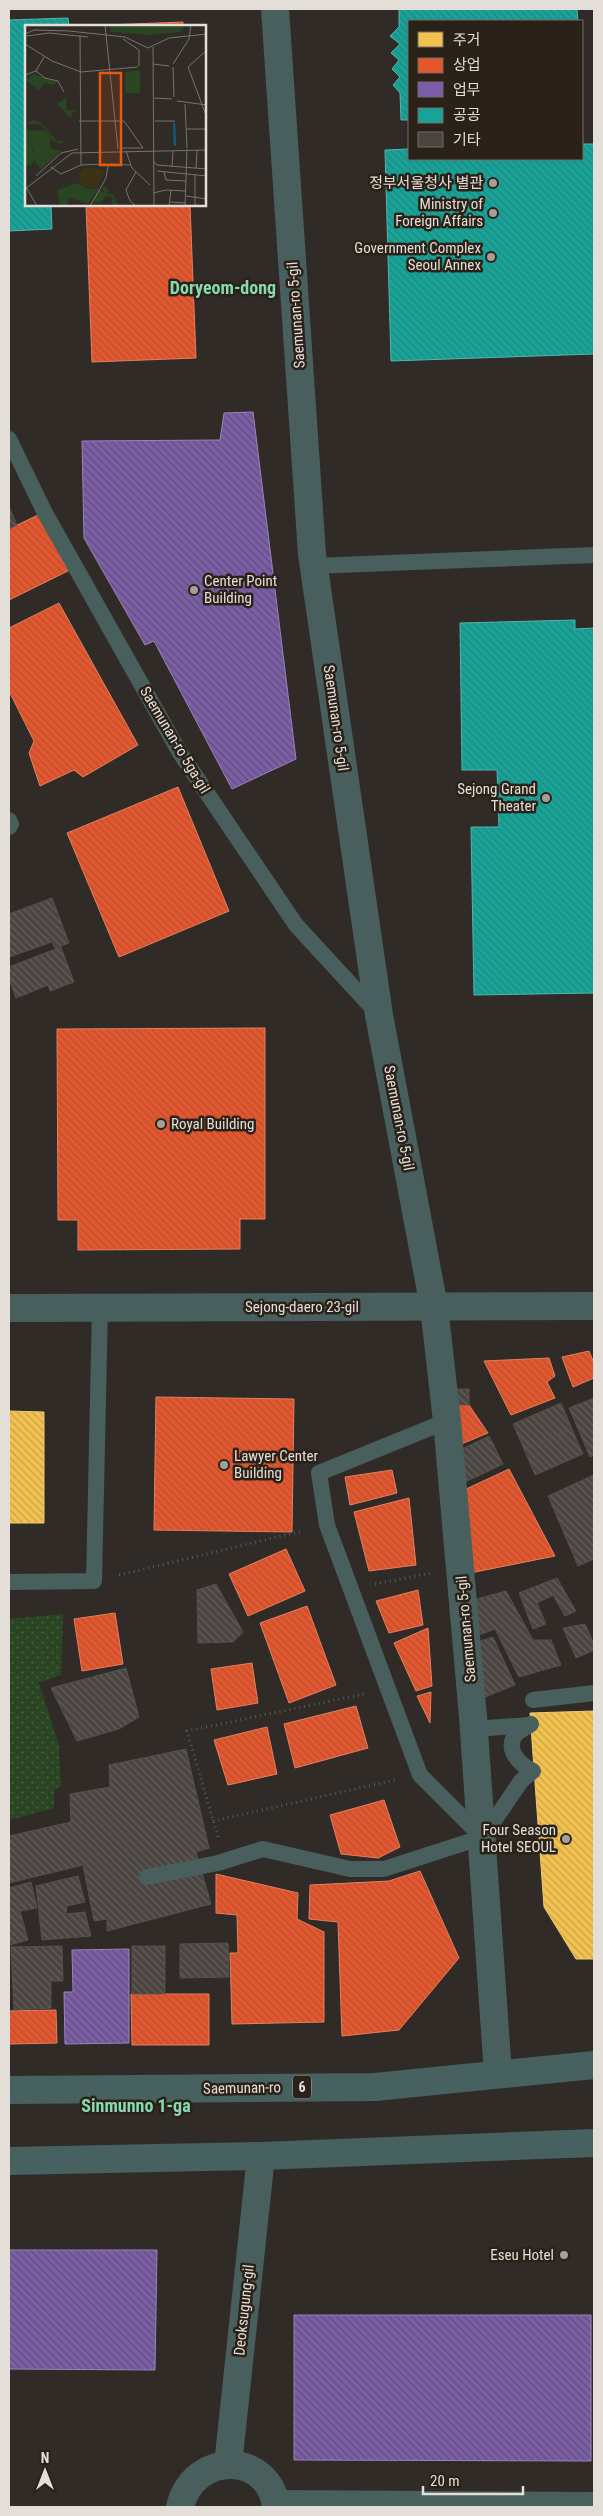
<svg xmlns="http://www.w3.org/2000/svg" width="603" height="2516" viewBox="0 0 603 2516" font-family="'Roboto Condensed','Noto Sans KR',sans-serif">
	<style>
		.park { fill: url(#park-dots) }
		.homes { fill: url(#homes-back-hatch); stroke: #eeca77 }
		.shops { fill: url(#shops-back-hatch); stroke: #e48061 }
		.offices { fill: url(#offices-back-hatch); stroke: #9a84b6 }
		.public { fill: url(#public-back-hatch); stroke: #54b5ab }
		.building { fill: url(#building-back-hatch); stroke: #56504c }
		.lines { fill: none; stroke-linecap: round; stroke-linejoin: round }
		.path { stroke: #515e5c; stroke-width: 3; stroke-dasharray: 1 4; stroke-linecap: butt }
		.lane { stroke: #485f5d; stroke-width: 16 }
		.street { stroke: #485f5d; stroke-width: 28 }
		.primary { stroke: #46615f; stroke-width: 28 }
		.poi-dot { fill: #a59f9a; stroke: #2a2118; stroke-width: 2 }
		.labels { text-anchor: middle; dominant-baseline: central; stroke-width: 5; stroke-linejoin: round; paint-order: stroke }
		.shield { fill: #2a2118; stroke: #aca59e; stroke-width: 1 }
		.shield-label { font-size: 14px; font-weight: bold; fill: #e4ded8 }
		.poi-label { font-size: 15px; fill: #e4ded8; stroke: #2a2118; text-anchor: end }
		.street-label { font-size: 15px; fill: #e4ded8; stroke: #2a2118 }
		.quarter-label { font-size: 18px; font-weight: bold; fill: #86dab2; stroke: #2a2118 }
		.inset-river { fill: none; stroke: #14577b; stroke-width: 2.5 }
		.inset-road { fill: none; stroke: #78736d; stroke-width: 1 }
		.view { fill: #e8590c; fill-opacity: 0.15; stroke: #e8590c; stroke-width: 2.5 }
		.inset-edge { fill: none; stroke: #e4ded8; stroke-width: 2.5 }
	</style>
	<defs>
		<pattern id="park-dots" width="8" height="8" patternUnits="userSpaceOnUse" patternTransform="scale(1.25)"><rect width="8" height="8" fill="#294521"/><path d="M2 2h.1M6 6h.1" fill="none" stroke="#485f40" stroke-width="1.8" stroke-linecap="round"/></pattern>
		<pattern id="homes-back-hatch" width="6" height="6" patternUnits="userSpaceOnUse" patternTransform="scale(1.25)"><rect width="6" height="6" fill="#f2c14e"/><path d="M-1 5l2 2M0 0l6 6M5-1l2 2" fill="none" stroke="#c6a24b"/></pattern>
		<pattern id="shops-back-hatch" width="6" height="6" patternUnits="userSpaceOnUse" patternTransform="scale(1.25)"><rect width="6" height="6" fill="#e4572e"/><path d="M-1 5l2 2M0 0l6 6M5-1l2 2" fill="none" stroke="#b45134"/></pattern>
		<pattern id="offices-back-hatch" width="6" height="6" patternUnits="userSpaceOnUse" patternTransform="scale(1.25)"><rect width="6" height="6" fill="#7b5ea7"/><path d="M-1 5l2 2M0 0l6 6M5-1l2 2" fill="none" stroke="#605074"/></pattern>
		<pattern id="public-back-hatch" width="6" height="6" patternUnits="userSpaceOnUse" patternTransform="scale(1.25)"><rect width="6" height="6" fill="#17a398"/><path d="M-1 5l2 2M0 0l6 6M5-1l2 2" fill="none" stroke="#24867e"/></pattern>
		<pattern id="building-back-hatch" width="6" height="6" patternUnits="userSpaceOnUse" patternTransform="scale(1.25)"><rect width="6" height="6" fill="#4a4541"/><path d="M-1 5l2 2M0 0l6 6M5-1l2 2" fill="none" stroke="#645f5c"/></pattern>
	</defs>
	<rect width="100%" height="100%" fill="#302b26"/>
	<!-- park -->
	<path class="park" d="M63,1614L61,1675L39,1683L59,1745L61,1786L54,1790V1808L9,1820V1619Z"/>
	<!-- homes -->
	<g class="homes">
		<path d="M9,1411L44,1412V1523H9Z"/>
		<path d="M594,1711V1959H576L544,1907L530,1713Z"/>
	</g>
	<!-- shops -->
	<g class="shops">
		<path d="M183,22V26H79Z"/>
		<path d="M86,205H190L196,358L92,362Z"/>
		<path d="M40,514L68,571L9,600V529Z"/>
		<path d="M59,603L138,745L83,777L74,770L40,786L29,753L34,741L9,691V628Z"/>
		<path d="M178,787L229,911L119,957L67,833Z"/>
		<path d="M265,1028V1219H240V1249L78,1250V1220H58L57,1029Z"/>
		<path d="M589,1351L594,1363V1378L573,1387L562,1357Z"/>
		<path d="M549,1358L555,1376L547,1382L555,1398L511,1415L484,1361Z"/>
		<path d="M156,1397L294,1399L292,1532L154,1530Z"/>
		<path d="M455,1405H469L488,1433L459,1445Z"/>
		<path d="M509,1469L555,1556L470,1573L464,1490Z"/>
		<path d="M392,1470L397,1493L350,1505L345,1477Z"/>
		<path d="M409,1498L416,1565L369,1571L354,1512Z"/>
		<path d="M286,1549L305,1591L248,1616L229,1574Z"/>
		<path d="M418,1590L423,1625L389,1633L376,1601Z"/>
		<path d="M307,1606L336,1685L289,1703L260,1623Z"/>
		<path d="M115,1613L123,1664L82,1671L74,1619Z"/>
		<path d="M428,1628L432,1686L416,1691L394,1643Z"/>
		<path d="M252,1663L258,1703L217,1710L211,1669Z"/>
		<path d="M431,1692L430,1723L417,1696Z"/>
		<path d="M356,1706L368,1748L295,1768L284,1724Z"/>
		<path d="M267,1727L277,1774L228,1785L214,1740Z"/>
		<path d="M384,1800L400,1847L378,1858L341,1854L330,1815Z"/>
		<path d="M420,1871L459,1958L399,2030L342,2036L338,1922L309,1919L310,1885L389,1881Z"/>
		<path d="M216,1874L298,1893L297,1919L324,1932V2022L232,2024L230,1953H238L237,1915L216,1913Z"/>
		<path d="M131,1994H209V2045H132Z"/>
		<path d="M56,2010L57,2043L9,2044V2011Z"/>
	</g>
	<!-- offices -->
	<g class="offices">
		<path d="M253,412L296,759L232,789L154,641L145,645L84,538L82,441L220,440L224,413Z"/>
		<path d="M129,1949V2043L65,2044L64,1992H73L72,1950Z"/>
		<path d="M9,2250H157L155,2370L9,2369Z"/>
		<path d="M294,2315H591V2461L294,2460Z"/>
	</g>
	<!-- public -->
	<g class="public">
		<path d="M399,9H577L578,21H409V120H401L400,93L393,85L400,77L392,69L399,60L391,53L400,44L390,36L399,27Z"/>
		<path d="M68,18L69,26H26V205H51L52,229L9,231V20Z"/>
		<path d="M582,144H594V354L391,361L385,150L409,149V159H582Z"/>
		<path d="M575,620V629L594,628V993L474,995L471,827H499L497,770H462L460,623Z"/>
	</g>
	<!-- building -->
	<g class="building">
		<path d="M9,507L17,525L9,529Z"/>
		<path d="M52,898L69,943L55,948L52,942L9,957V914Z"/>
		<path d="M61,947L74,982L50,991L48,985L16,998L9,978V967Z"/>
		<rect x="455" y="1389" width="14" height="16"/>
		<path d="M594,1398V1455L590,1457L569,1408Z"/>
		<path d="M561,1403L572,1429L524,1449L513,1424Z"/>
		<path d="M572,1429L583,1454L535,1475L524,1449Z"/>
		<path d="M489,1436L503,1464L461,1484L460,1450Z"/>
		<path d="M594,1475V1559L578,1566L548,1496Z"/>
		<path d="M557,1578L576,1611L565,1616L553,1595L537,1603L546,1624L533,1629L519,1593Z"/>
		<path d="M216,1584L243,1632L233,1642L198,1643L197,1590Z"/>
		<path d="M506,1591L533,1640H551L561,1665L519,1677L495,1629L479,1635L473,1600Z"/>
		<path d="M585,1624L594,1644V1650L576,1658L563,1628Z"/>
		<path d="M493,1637L515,1685L485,1697L477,1642Z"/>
		<path d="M126,1668L139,1717L119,1729L77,1741L51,1688Z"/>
		<path d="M186,1749L209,1848L196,1852L211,1904L107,1931V1919L94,1921L83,1865L9,1883V1836L71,1822L70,1794L110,1787L109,1765Z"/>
		<path d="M78,1876L85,1902L67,1906L66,1914L85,1912L91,1936L42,1940L36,1886Z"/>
		<path d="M31,1882L37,1908L20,1911L28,1940L9,1945V1888Z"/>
		<path d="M228,1943L229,1977L180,1978V1944Z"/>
		<path d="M62,1946L63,1981H51V2008L14,2010L11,1947Z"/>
		<rect x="132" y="1946" width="33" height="48"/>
	</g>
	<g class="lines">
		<!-- path -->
		<g class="path">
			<path d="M119,1575L302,1531"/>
			<path d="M375,1584L431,1573"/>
			<path d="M213,1821L395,1780"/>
			<path d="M218,1837L187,1731L364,1694"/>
		</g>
		<!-- lane -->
		<g class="lane">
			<path d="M9,439L45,513L180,753L296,925L378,1014"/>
			<path d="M313,566L594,555"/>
			<path d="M9,820L11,824L9,827"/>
			<path d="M447,1421L319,1473L327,1525L420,1775L481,1836"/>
			<path d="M9,1582L94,1581L100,1308"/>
			<path d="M533,1700L594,1693"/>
			<path d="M474,1729L529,1725"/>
			<path d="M483,1837L521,1781L533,1771C519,1764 503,1748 517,1733C521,1730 527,1727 531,1724"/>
			<path d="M147,1877L218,1863L263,1849L350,1869H384L483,1837"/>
		</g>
		<!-- street -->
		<g class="street">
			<path d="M275,9L312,554L379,1015L434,1307L447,1421L473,1717L498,2074"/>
			<path d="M9,1308L594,1306"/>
			<path d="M228,2465L261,2156"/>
			<path d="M276,2504L594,2506"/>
			<path d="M180,2507C194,2450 270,2452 276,2507"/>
		</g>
		<!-- primary -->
		<g class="primary">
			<path d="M9,2090L375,2087L594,2065"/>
			<path d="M9,2161L261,2156L594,2143"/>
		</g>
	</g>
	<!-- markers -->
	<g class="poi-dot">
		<circle cx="493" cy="183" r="5"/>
		<circle cx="493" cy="213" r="5"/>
		<circle cx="491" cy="257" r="5"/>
		<circle cx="194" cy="590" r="5"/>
		<circle cx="546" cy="798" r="5"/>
		<circle cx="161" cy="1124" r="5"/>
		<circle cx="224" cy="1465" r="5"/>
		<circle cx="566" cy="1839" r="5"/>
		<circle cx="564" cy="2255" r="5"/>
	</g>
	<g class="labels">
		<!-- shield labels -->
		<rect class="shield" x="293" y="2075.5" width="18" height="23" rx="4"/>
		<g class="shield-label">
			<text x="302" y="2087">6</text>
		</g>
		<!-- poi labels -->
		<g class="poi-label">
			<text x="483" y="183">정부서울청사 별관</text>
			<text x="483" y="204">Ministry of<tspan x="483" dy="17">Foreign Affairs</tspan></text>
			<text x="481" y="248">Government Complex<tspan x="481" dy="17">Seoul Annex</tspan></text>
			<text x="204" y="581" text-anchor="start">Center Point<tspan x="204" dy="17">Building</tspan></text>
			<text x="536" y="789">Sejong Grand<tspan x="536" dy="17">Theater</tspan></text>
			<text x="171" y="1124" text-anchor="start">Royal Building</text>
			<text x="234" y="1456" text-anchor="start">Lawyer Center<tspan x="234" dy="17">Building</tspan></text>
			<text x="556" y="1830">Four Season<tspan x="556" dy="17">Hotel SEOUL</tspan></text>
			<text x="554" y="2255">Eseu Hotel</text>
		</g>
		<!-- street labels -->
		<g class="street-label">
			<text transform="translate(296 315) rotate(-94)">Saemunan-ro 5-gil</text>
			<text transform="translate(336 718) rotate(82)">Saemunan-ro 5-gil</text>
			<text transform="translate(175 740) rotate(59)">Saemunan-ro 5ga-gil</text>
			<text transform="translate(399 1118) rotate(79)">Saemunan-ro 5-gil</text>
			<text x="302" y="1307">Sejong-daero 23-gil</text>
			<text transform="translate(466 1629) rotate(-95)">Saemunan-ro 5-gil</text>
			<text transform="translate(242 2088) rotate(-1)">Saemunan-ro</text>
			<text transform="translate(244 2310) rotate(-84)">Deoksugung-gil</text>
		</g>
		<!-- quarter labels -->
		<g class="quarter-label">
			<text x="223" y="287">Doryeom-dong</text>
			<text x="136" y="2105">Sinmunno 1-ga</text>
		</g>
	</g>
	<!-- overview -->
	<g transform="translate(25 25)">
		<rect width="181" height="181" fill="#302b26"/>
		<path d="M53,158L60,163L73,164L63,179L43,172L46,160Z" fill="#294521"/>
		<path d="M62,142L80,145L72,163L60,162L54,157L56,145Z" fill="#3a3316"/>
		<path d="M83,0H160L155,7L125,10L86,7ZM115,45V68H100V47ZM9,49L17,52L32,57L28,60L19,58L14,65L0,55ZM41,72L42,85L52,86L47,88L46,94L32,79ZM0,106L11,133L6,140L0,141ZM46,160L43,181H35L32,165Z" fill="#294521"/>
		<path d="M7,95L16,97L32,116H42L34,119L25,114L26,123L36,126L16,144L10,137L9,126L0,105L20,106L26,111L16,99H2ZM79,161L84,165L82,169H88L94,181H90L86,178L88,173L82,171L75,178L66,177L74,165L81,168L77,164Z" fill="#294521"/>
		<path class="inset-river" d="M149,98L150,121"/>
		<path class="inset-road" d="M80,0L93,124M0,9L9,5L44,6L100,12L123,23L144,13L182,9M55,10L56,140M2,11L24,8L63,12M98,14L114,25V41M0,19L27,36L56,47L113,42M128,22L129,181M128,39L144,41M148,39L164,14L166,0M148,42L149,72M163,42L182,93M163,42L182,25M11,46L20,53L33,56L39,67M0,50L11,46L19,32M129,73L147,74M152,76L182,80M160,79L162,123M54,96H99L118,123M130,96H150M162,104H182M96,123H118M101,126L107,143L125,160M128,136L132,140L182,144M85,139L105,140M26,142L36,149L56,140L81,139M147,142L148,126M171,143L172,125M132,146L182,151M111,147L101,165L105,176L111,181M139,147L141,155L161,156M11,151L36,128L53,124M1,162L12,181M0,164L47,128L182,125M128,168L141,165L160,166M161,171L182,174M145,177L160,178M65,181L81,153L83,141M144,181L146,165M160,181L162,124M170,181V150"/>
		<path class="view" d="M75,48H96V140H75Z"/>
		<rect width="181" height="181" class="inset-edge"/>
	</g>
	<!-- border -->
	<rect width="603" height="2516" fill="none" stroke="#e4ded8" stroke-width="20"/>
	<!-- legend -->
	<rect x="408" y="20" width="175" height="140" fill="#2a2118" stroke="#746d65"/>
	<rect x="418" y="32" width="25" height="15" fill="#f2c14e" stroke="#746d65"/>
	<text x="453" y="45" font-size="15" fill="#e4ded8">주거</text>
	<rect x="418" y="58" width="25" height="15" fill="#e4572e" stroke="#746d65"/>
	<text x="453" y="70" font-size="15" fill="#e4ded8">상업</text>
	<rect x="418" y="82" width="25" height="15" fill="#7b5ea7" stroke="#746d65"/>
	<text x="453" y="95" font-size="15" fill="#e4ded8">업무</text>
	<rect x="418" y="108" width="25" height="15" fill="#17a398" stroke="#746d65"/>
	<text x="453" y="120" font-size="15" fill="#e4ded8">공공</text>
	<rect x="418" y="132" width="25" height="15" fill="#4a4541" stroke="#746d65"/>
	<text x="453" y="145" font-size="15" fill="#e4ded8">기타</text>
	<!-- north arrow -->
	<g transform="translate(45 2471)" stroke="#2a2118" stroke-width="4" paint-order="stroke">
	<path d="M0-4L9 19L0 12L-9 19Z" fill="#e4ded8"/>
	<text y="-8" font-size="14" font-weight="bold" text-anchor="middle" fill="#e4ded8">N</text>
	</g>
	<!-- scale -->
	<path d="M423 2486v8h100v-8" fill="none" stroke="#e4ded8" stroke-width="2.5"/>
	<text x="430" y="2486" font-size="15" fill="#e4ded8" stroke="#2a2118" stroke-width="4" paint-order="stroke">20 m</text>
</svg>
